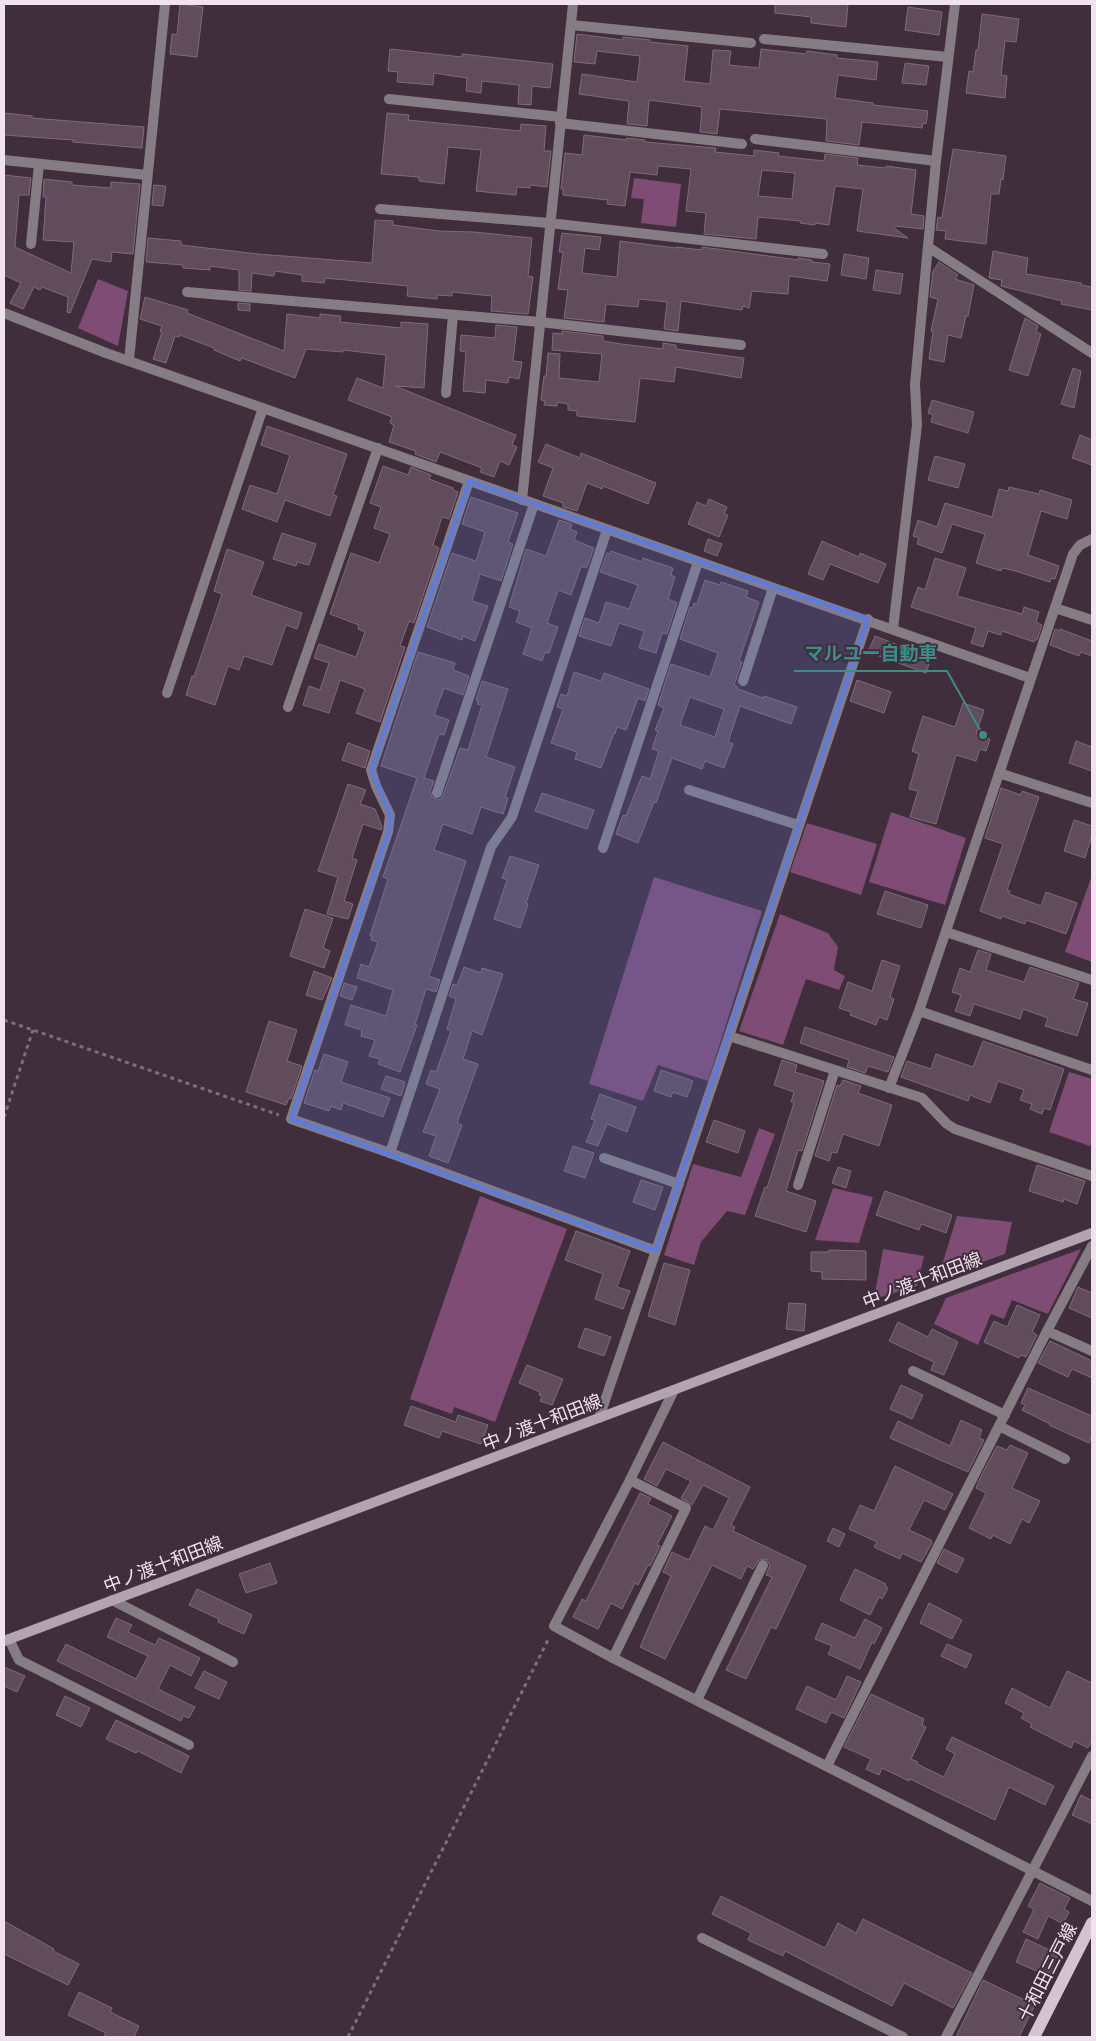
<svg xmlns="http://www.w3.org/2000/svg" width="1096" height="2041" viewBox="0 0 1096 2041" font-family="'Roboto Condensed','Noto Sans JP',sans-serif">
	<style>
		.green { fill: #7e4c74 }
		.building { fill: #614c5c; stroke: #80697b; fill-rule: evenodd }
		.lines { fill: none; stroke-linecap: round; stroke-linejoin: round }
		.path { stroke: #7e6e7b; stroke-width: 3; stroke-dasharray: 4 4; stroke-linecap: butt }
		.service { stroke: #867c84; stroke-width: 10 }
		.minor { stroke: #867c84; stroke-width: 10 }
		.secondary { stroke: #b4a3b0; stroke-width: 10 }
		.primary { stroke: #d7c2d2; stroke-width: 12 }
		.marked { fill: #5c7bde; fill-opacity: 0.2; stroke: #5c7bde; stroke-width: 4; stroke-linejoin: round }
		.labels { text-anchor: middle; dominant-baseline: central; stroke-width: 4; stroke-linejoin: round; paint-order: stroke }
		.street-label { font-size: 18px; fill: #f0e3ed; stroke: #412e3d }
		.leader { fill: none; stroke: #3c8c87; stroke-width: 2 }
		.callout-dot { fill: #3c8c87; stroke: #412e3d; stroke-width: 2 }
		.callout-label { font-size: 19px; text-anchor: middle; font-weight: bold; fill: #3c8c87; stroke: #412e3d; stroke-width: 4; stroke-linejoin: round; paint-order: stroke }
	</style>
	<rect width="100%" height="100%" fill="#412e3d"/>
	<!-- green -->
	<g class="green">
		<path d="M634,178L681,184L676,227L641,223L644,199L631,198Z"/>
		<path d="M98,279L128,291L118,346L78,328Z"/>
		<path d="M891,812L966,838L945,905L869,882Z"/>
		<path d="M807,823L877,844L861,895L790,872Z"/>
		<path d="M1092,875V962L1065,952Z"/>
		<path d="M654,877L762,911L708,1081L658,1065L643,1101L589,1084Z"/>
		<path d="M780,914L828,933L838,947L834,970L845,976L839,990L806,979L783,1045L739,1031Z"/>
		<path d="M1069,1072L1092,1079V1139L1090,1146L1049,1132Z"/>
		<path d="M759,1128L775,1134L745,1215L727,1211L701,1242L694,1265L664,1255L693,1164L741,1177Z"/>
		<path d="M833,1188L873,1197L859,1243L815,1240Z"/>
		<path d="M480,1196L567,1229L495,1422L454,1407L452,1414L410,1399Z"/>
		<path d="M957,1216L1012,1222L1005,1254L938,1278Z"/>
		<path d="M883,1249L924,1256L917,1286L874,1299Z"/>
		<path d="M1081,1249L1048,1314L1012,1300L1004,1319L991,1314L978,1345L934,1324L946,1298Z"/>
	</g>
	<!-- building -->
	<g class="building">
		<path d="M180,4L203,7L197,57L170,54L172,34L177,35Z"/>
		<path d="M775,4H848L846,27L811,23V17L775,13Z"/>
		<path d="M908,7L942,12L939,35L905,30Z"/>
		<path d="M982,14L1019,19L1016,42L1005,41L1001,75L1007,76L1005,98L966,93L969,71L973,72L976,50H978Z"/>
		<path d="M577,34L623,40V37L633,38L650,40V42L688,46L684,81L710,84L713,50L731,51L729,65L759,68L761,49L806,54L807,51L837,55V58L878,62L876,80L838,75L835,98L873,103V105L928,111L926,124L923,123L922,128L862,122L859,145L826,141L827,119L720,109L717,134L700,132L702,107L649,100L647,126L627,124L629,101L579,94L582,74L637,82L640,56L597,51L595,64L574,62Z"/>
		<path d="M390,49L462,57V54L553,64L550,88L532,86L531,105L518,104L519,85L482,81L481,93L466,91L467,78L434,73L433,85L397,82L398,72L388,71Z"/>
		<path d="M905,63L929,66L926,85L902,83Z"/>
		<path d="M4,113L32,116V118L144,127L142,148L73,142V140L4,135Z"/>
		<path d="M387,113L409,115L408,120L520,131L521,124L546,126L544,151H551L547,187L530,185V188L517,187L516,195L476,191L481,150L448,147L444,184L419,181V177L381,174Z"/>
		<path d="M584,135L626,140V138L645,140V142L716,148L715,152L754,156V150L779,153L778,156L824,161L825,154L858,158L857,165L886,168V166L916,170L911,214L924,216L923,229L895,226L894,228L908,238L857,231L863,189L835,186L829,225L815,223V225L800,223L801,221L758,217L756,239L704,234L706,213L686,211L691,169L658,166L657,175L630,172L625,206L607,204L608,200L563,195V189H561L565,153L582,155ZM762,170L795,173L792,199L758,196Z"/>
		<path d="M953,149L1006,156L1003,180L1001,179L999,194H991L986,244L945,239L946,231L936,230L938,217L942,218Z"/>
		<path d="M4,175L31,178L29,195H19L15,247L71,273L74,242L43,240L46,197H43L44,179L72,182V185L111,188V182L140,184L133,254L112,252L111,262L92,259L70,313L67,312L68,297L42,287L40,290L34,287L23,309L10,303L21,283L4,275Z"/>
		<path d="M154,185L166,186L163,206L152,205Z"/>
		<path d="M375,220L393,221V225L439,231L474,232L532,238L528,276L533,277L528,314L491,311L492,296L452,292V296L437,295V299L407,296L408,286L325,278L324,283L302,281V275L275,271L274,276L252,273L251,291L239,290V270L210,266V270L183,268V265L146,262L148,238L181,241V245L258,254L372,263Z"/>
		<path d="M562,233L601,237L599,250L585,248L582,273L617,277L620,241L676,248V247L702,250V247L798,260V258L812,260V262L830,264L827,281L789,276L788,294L752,291L749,308L743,306L742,310L681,301L678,331L664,329L667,302L639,299L638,307L606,304L604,322L564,318L568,290L558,289L563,252H559Z"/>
		<path d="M993,251L1028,258L1026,274L1081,283V285L1092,287V310L1061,304L1062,301L1001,286L1002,280L989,278Z"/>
		<path d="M844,254L869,258L866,279L841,275Z"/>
		<path d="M939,262L958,275L955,279L974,285L968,316H966L961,338L948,335L944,362L929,359L933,332L931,331L938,299L930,297L933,271Z"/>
		<path d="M876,270L903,274L900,294L873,290Z"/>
		<path d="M145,297L188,310L187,313L284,351L287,314L320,318V314L341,316L340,322L401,328V322L428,324L424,388L395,386L516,435L512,445L517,447L509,465L500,461L494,477L480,472L482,468L440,452L436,462L415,454L416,451L389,442L394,425L390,423L392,417L348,400L357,378L383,388L386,355L343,350V352L306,349L295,378L242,358L240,361L214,350V348L180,335L179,337L175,336L166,363L153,359L162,332L160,331L162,326L140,319Z"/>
		<path d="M238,303L250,304V311L238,310Z"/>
		<path d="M1025,318L1038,326L1036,332L1041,334L1028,376L1009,370Z"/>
		<path d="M496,325L517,327L513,361L522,362L519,379L509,377L508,383L486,380L485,393L463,391L466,352L460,351L461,335L495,338Z"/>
		<path d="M562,331L603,336V341L621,344L663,349V343L676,345V349L744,358L741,378L676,367L674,382L640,378L635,422L577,416V411L568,410V404L557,402V406L544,405L545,401L541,400L544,376H546L548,353L560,354L559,378L599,382L602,354L552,350L553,333L562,334Z"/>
		<path d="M1073,368L1081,371L1074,408L1061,404Z"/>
		<path d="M932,400L974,412L968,433L931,422L933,415L928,413Z"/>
		<path d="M267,426L347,454L333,495L337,496L330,516L285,500L277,522L242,509L250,485L277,494L290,455L261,445Z"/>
		<path d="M1080,435L1092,440V465L1072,458Z"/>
		<path d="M546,444L580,458L581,453L656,483L648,504L603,486L602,489L587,483L577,511L563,507V503L543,496L553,468L538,462Z"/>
		<path d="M935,456L965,464L958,488L928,480Z"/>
		<path d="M383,466L408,475L411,467L431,475L429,479L453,488V490L458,492L449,519L442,517L433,545L439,548L414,623L409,621L400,646L405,647L380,722L356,713L365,689L340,680L329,713L303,705L309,686L320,690L329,663L314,658L319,644L356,657L365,632L358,629L359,625L330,614L351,553L379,563L390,534L374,528L381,507L370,503Z"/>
		<path d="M1009,487L1039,494L1040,490L1072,500L1067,519L1041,511L1028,555L1059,566L1055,579L1051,578L1050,582L1012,570L1002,568L1001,571L976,563L985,534L952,524L942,553L917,544L919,538L913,536L918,520L937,527L945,503L992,517L999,489L1008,491Z"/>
		<path d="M471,497L518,513L508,542L513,544L501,581L480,574L472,601L488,606L475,641L463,636L462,640L427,627L452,553L476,561L485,532L462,524Z"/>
		<path d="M709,499L727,507L724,514L728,515L719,537L688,524L697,502L706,506Z"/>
		<path d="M559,520L572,524L570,529L577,532L574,540L594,548L587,567H581L571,595L558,590L547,623L558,627L549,653L545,652L542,661L523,654L532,628L516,622L520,611L509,607L526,549L546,556Z"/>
		<path d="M282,533L316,544L309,565L297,562L296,566L273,559Z"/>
		<path d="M708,539L722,544L717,556L704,551Z"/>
		<path d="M822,541L859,557L860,553L886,564L878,583L830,564L823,580L808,574Z"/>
		<path d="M227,549L264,562L251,595L302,613L297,629L286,625L272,665L244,656L239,670L228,666L215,705L186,695L192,676L194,677L222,594L214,591Z"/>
		<path d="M611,551L642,562L643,558L673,568L671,575L675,577L668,599L677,603L667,634L662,633L656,653L639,648L644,631L619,623L611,646L579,636L585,618L599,623L606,602L629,609L638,585L600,572L607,553L610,554Z"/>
		<path d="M935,558L966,568L957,596L1022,614L1024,607L1039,612L1036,622L1042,625L1037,640H1034V642L1002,631L1001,635L988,631L983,647L971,643L976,628L911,607L918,587L925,590Z"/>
		<path d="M705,580L720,585L721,582L748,591L746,597L759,602L739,661L742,662L734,685L738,687V689L763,698L764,696L797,707L791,724L740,706L728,742L733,744L724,768L705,761L702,769L672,758L656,803L654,802L638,843L616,834L623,815L626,816L642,776L650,779L659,751L652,749L658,731L655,730L664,708L658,705L671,664L710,677L718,653L680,639L690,607L693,608L694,603L697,604ZM690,697L724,709L715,737L680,725Z"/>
		<path d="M1055,629L1060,631V629L1092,641V656L1081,652L1079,656L1050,645Z"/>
		<path d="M875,636L931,658L926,673L868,652Z"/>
		<path d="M418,652L455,663L453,670L469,676L463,695L444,688L434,715L449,720L444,735L439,734L424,778L434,781L430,791L432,797L438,800L442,798L460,748L468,750L482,705L477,704L478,700H476L482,681L508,689L486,757L515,767L505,797L508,798L503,814L481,807L472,834L443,824L434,850L466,861L429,976L440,980L436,992L426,989L415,1025H417L400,1072L378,1064L380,1059L369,1056L375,1040L361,1036L362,1030L345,1025L351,1005L386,1016L393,990L357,978L361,964L369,967L378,942L371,940L372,937L370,936L388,879L383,877L417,778L381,766Z"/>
		<path d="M574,672L601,681L604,673L649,689L645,701L638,698L626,730L617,727L615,734L614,733L601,768L575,759L577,752L551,743L563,709L557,707L561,694L567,696Z"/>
		<path d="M857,680L891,692L884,713L850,701Z"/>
		<path d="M963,703L984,710L976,734L990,739L986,751L980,749L976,761L956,755L936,824L910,817L918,791L909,789L919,754L912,751L923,716L955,727Z"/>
		<path d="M1076,741L1092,747V771L1069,763Z"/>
		<path d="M348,743L370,751L365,768L342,760Z"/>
		<path d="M348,784L366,790L360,804L375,809L382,827L381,830L363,824L352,858L357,860L344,901L353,904L348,919L327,914L338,877L318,871Z"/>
		<path d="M1001,788L1021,795L1022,791L1039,797L1007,890L1010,891L1009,894L1041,906L1046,892L1077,903L1066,934L1026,920L1025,924L1002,916L1001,919L980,911L1003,844L985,838Z"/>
		<path d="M542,793L594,810L587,829L535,811Z"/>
		<path d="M1074,820L1092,826V835L1085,858L1064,851Z"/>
		<path d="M510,856L539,865L526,903L528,904L520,928L494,919L507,880L502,878Z"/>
		<path d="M885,891L928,905L921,928L877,914Z"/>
		<path d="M305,909L333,918L323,948L330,951L324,968L290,956Z"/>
		<path d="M978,950L991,954L986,970L1024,982L1030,967L1079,983L1073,999L1088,1003L1077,1036L1045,1026L1048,1018L1023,1009L1020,1019L974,1004L970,1016L955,1011L961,995L952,992L960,968L970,972Z"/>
		<path d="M882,960L900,966L890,997L894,999L887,1020L879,1017L876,1025L850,1015L851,1012L839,1008L848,982L872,991Z"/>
		<path d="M464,967L481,973L482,968L503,974L482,1035L472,1031L463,1059L478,1064L457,1123L462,1125L448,1163L429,1156L436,1136L423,1132L440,1089L426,1084L431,1070L436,1072L451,1031L447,1029L456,999L449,996L453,984L457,985Z"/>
		<path d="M314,971L332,978L322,1000L306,995Z"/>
		<path d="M344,983L357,987L352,1000L340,996Z"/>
		<path d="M269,1021L297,1030L287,1061L302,1066L291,1099L289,1098L286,1105L246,1092Z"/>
		<path d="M805,1027L894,1057L888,1072L868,1066L865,1073L847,1067L849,1060L800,1043Z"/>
		<path d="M983,1041L1064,1069L1050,1110L1044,1108L1042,1114L1030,1109L1032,1104L1020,1100L1024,1090L998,1081L990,1103L970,1095L968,1101L901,1077L907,1061L931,1069L936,1054L973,1067Z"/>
		<path d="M324,1054L348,1062L341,1082L390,1098L383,1117L343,1103L341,1110L331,1106L329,1111L304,1103L315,1070L318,1071Z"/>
		<path d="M782,1060L797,1065L795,1072L824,1081L802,1151L798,1150L786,1191L816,1201L806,1232L755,1216L765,1187L767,1188L794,1103L791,1102L794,1092L774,1085Z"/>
		<path d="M661,1070L693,1081L687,1097L673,1092L671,1097L654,1091Z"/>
		<path d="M386,1076L405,1082L401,1096L381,1089Z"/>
		<path d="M843,1080L861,1086L858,1093L892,1105L879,1146L843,1134L837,1153L832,1152L829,1161L815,1156L837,1085L840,1086Z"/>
		<path d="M600,1094L636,1107L627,1132L607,1124L598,1146L586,1142L595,1120L591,1119Z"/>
		<path d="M714,1120L745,1131L738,1153L706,1142Z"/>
		<path d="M573,1146L594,1153L585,1178L564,1171Z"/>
		<path d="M1037,1165L1085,1181L1077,1204L1064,1199L1063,1202L1029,1191Z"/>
		<path d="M838,1167L851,1171L846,1188L832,1183Z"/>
		<path d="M641,1180L663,1187L655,1210L633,1202Z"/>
		<path d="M885,1191L952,1215L946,1233L921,1224L919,1230L876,1215Z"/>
		<path d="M576,1231L630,1251L617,1287L630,1291L623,1309L595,1299L603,1274L565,1260Z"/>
		<path d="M829,1250L866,1251V1280L822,1279V1272L811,1271V1252H829Z"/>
		<path d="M664,1263L690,1270L675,1325L648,1316Z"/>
		<path d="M1078,1287L1092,1293V1318L1069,1308Z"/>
		<path d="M789,1303L806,1304L804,1331L786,1329Z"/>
		<path d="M1017,1305L1040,1315L1032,1332L1037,1335L1026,1357L1021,1355L1019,1358L984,1342L994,1321L1007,1327Z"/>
		<path d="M898,1322L928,1337L932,1329L958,1342L944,1375L931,1370L934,1362L889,1341Z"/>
		<path d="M585,1328L611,1337L604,1356L578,1347Z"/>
		<path d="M1050,1341L1092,1361V1378L1072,1369L1068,1377L1038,1363Z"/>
		<path d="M527,1365L563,1379L552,1405L540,1401L542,1396L539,1395L540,1392L519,1383Z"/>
		<path d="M901,1385L923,1395L912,1419L890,1409Z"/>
		<path d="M1028,1388L1092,1416V1435L1089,1443L1049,1425L1050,1424L1022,1410L1025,1405L1021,1403Z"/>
		<path d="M411,1406L456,1422L458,1415L488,1425L481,1444L442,1431L439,1438L404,1425Z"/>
		<path d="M961,1420L982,1430L979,1438L984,1440L968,1472L890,1438L898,1421L950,1446Z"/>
		<path d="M663,1442L750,1487L731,1525L735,1527L733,1531L806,1566L776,1629L771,1627L746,1679L726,1670L772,1577L766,1575L770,1565L766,1559L759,1560L753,1569L747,1566L741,1579L712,1565L665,1659L640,1647L671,1576L663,1572L672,1552L689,1560L705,1526L713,1530L729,1498L703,1485L692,1505L681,1498L691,1481L666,1469L657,1486L644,1479Z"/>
		<path d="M1010,1445L1028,1453L1012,1488L1040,1501L1029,1523L1022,1519L1010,1544L993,1535L991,1539L969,1528L986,1493L976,1488L980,1478L997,1446L1007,1450Z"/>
		<path d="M895,1466L953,1494L945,1510L924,1500L909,1530L931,1540L932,1543L921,1562L902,1553L900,1559L874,1547L877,1542L849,1529L860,1505L874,1511Z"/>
		<path d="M640,1493L651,1498L648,1504L672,1516L657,1545L660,1546L650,1566L648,1565L638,1585L635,1583L622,1609L611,1603L598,1629L573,1617L582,1599L586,1601Z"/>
		<path d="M833,1528L845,1534L839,1547L827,1541Z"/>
		<path d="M944,1549L964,1559L957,1573L937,1563Z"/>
		<path d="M270,1563L277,1583L246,1593L239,1574Z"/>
		<path d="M855,1569L886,1584L885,1586L888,1588L882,1599L879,1597L870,1615L840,1600Z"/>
		<path d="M197,1589L252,1615L244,1634L218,1622L219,1619L189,1605Z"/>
		<path d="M929,1603L962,1620L952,1639L920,1623Z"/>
		<path d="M116,1618L132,1625L128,1632L155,1645L159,1638L200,1658L191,1676L170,1665L158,1689L195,1707L189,1718L183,1716L181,1721L57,1661L66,1644L136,1679L148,1656L107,1637Z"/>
		<path d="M865,1619L882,1628L874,1644L872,1642L860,1669L828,1654L832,1646L815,1639L822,1623L855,1638Z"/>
		<path d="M947,1644L972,1655L966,1668L941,1656Z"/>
		<path d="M4,1667L25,1676L17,1692L4,1686Z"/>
		<path d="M204,1671L227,1682L219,1699L195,1688Z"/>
		<path d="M1067,1671L1092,1683V1740L1088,1748L1074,1741L1071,1748L1030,1727L1032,1724L1021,1718L1024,1713L1005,1703L1012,1688L1050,1708Z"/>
		<path d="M847,1676L861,1682L844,1718L831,1712L826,1723L796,1709L807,1686L836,1700Z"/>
		<path d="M871,1694L924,1719L922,1725L926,1727L911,1759L918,1762L917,1764L944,1777L955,1754L946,1749L952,1737L1054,1786L1045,1805L1009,1787L995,1820L910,1779L909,1781L882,1768L879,1775L866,1769L871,1759L844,1747Z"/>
		<path d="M65,1696L90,1708L81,1727L56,1715Z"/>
		<path d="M116,1720L189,1756L181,1773L138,1751L136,1753L106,1739Z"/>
		<path d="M1081,1795L1092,1801V1824L1072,1815Z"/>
		<path d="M1040,1883L1070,1898L1064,1909L1069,1912L1063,1924L1048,1916L1038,1939L1023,1932L1034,1909L1028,1906Z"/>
		<path d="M721,1896L825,1948L838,1923L856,1933L863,1919L972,1973L953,2008L904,1983L892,2006L785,1951L783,1956L748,1940L751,1933L712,1914Z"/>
		<path d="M4,1921L54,1949L53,1951L79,1964L68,1985L4,1954Z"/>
		<path d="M1026,1939L1058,1954L1048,1976L1016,1962Z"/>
		<path d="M983,1980L1035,2005L1019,2037H956Z"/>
		<path d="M79,1992L112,2008L110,2012L139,2026L134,2037H104L106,2033L68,2015Z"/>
	</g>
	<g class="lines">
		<!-- path -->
		<g class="path">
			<path d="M4,1020L279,1115"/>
			<path d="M4,1117L33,1030"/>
			<path d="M348,2037L549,1638"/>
		</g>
		<!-- service -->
		<g class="service">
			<path d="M31,244L39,164"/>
			<path d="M446,393L453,315"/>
			<path d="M604,1158L679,1184"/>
			<path d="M798,1185L835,1070"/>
			<path d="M913,1371L1005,1415"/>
			<path d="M999,1426L1065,1459"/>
			<path d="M697,1700L763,1565"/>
		</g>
		<!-- minor -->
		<g class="minor">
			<path d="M571,25L751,43"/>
			<path d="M764,39L948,57"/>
			<path d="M389,99L561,117"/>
			<path d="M560,123L742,144"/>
			<path d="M755,139L936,161"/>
			<path d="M4,160L147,175"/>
			<path d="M380,209L549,223L823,254"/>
			<path d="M928,247L1092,353"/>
			<path d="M187,292L540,322L741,345"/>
			<path d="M4,313L106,353L1030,678"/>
			<path d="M129,360L165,4"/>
			<path d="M469,481L371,770L376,786L390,815L388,832L291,1119L390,1153L656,1251"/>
			<path d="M522,500L573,4"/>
			<path d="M1055,608L1092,620"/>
			<path d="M893,629L917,425L915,384L936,161L955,4"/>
			<path d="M743,681L773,588"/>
			<path d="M167,693L263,408"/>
			<path d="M288,707L378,448"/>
			<path d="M999,773L1092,803"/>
			<path d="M689,790L798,825"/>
			<path d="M437,793L534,504"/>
			<path d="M603,848L698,562"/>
			<path d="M946,932L1092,980"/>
			<path d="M919,1011L1092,1070"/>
			<path d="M729,1036L922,1098L947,1124L955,1129L1092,1176"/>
			<path d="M889,1088L919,1011L1073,554L1080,545L1092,539"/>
			<path d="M390,1153L491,847L512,817L607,530"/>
			<path d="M1047,1331L1092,1351"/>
			<path d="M674,1390L630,1480L554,1626L613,1658L1092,1901"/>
			<path d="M599,1418L729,1036L868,619"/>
			<path d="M112,1600L233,1662"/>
			<path d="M9,1639L19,1660L189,1745"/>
			<path d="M613,1658L686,1508L630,1480"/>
			<path d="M827,1766L1047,1331L1092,1246"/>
			<path d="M702,1938L903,2037"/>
			<path d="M946,2037L1092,1756"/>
		</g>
		<!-- secondary -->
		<path class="secondary" d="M4,1641L1092,1233"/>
		<!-- primary -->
		<path class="primary" d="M1034,2037L1092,1923"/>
	</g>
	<!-- marked area -->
	<path class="marked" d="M469,481L868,619L656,1251L291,1119L388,832L390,815L371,770Z"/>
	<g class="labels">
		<!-- street labels -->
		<g class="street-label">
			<text transform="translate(922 1280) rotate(-21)">中ノ渡十和田線</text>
			<text transform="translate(542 1422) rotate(-21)">中ノ渡十和田線</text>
			<text transform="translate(163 1564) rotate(-21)">中ノ渡十和田線</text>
			<text transform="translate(1047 1972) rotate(-63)">十和田三戸線</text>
		</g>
	</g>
	<!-- callouts -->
	<path class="leader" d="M983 735L947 671H794"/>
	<circle class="callout-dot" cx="983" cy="735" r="5"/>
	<g class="callout-label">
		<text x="871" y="660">マルユー自動車</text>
	</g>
	<!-- border -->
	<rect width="1096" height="2041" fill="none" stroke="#f0e3ed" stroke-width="10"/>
</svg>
